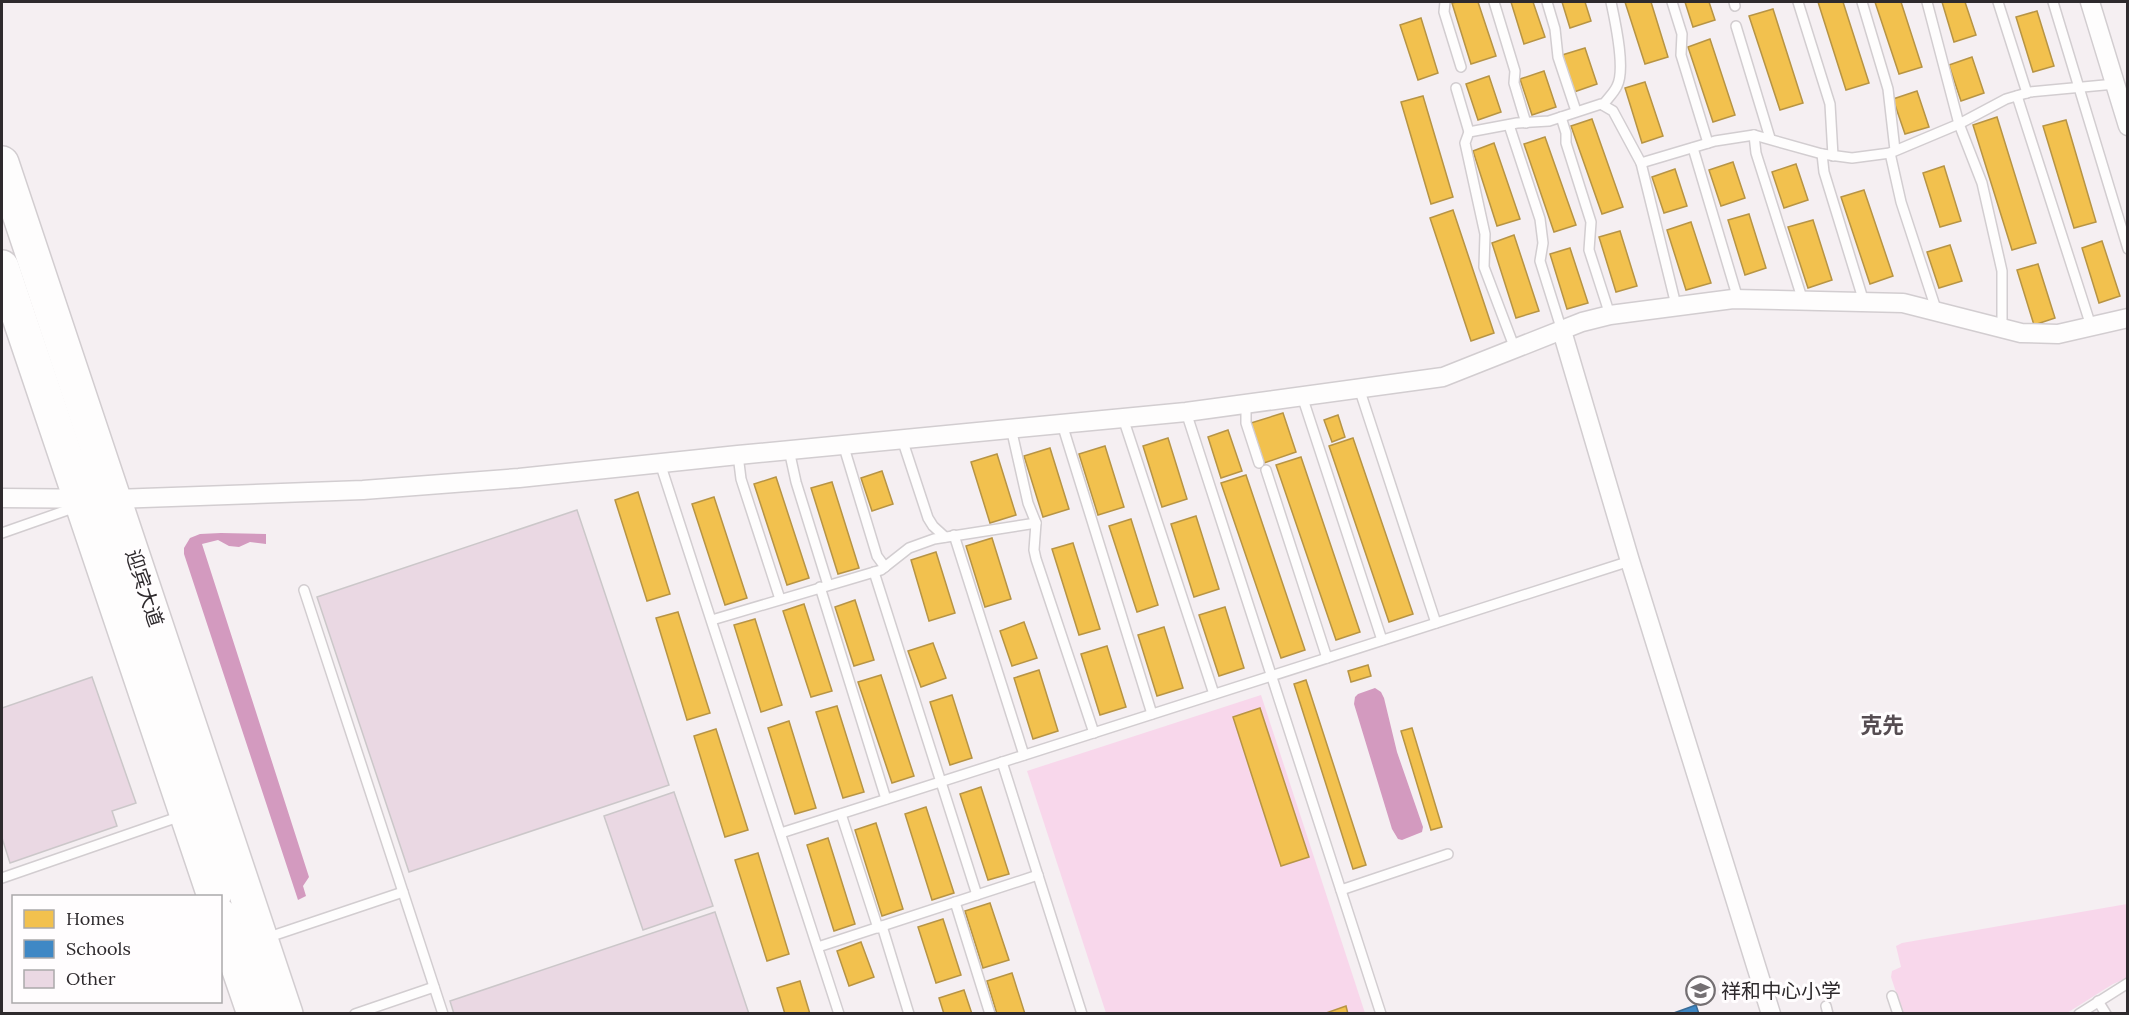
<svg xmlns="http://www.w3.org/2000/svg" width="2129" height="1015" viewBox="0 0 2129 1015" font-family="Lora,'Noto Sans SC',serif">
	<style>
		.green { fill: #f8d7eb }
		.water { fill: #d39abf }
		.homes { fill: #f2c14e; stroke: #b79444; stroke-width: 1.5 }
		.schools { fill: #3f88c5; stroke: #3a6c97; stroke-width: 1.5 }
		.building { fill: #ead8e3; stroke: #cbc7c9; stroke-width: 1.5 }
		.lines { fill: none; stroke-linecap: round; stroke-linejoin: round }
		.lane-casing { stroke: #d2cdd0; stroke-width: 12 }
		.street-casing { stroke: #d2cdd0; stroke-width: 21 }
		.highway-casing { stroke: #d2cdd0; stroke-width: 36 }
		.lane { stroke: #fefdfd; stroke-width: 9 }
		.street { stroke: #fefdfd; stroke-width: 18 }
		.highway { stroke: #fefdfd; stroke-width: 33 }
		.labels { text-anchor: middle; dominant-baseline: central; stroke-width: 6; stroke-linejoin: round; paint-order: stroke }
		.street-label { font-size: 20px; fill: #2e2a2d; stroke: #fffdfe }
		.poi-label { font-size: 20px; fill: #2e2a2d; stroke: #fffdfe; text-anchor: start }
		.quarter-label { font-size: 22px; font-weight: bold; fill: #564d52; stroke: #fffdfe }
	</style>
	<rect width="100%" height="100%" fill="#f5eff2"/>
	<!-- green -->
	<g class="green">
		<path d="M1261,695L1365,1013H1106L1027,771Z"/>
		<path d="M2127,904V978L2113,984L2067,1013H1903L1891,977L1892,971L1901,967L1896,946L1902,943Z"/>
	</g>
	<!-- water -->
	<g class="water">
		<path d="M221,533L266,534V544L250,542L239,547L229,546L218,540L202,544L309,877L303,886L306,896L298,900L184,554V548L190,538L200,534Z"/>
		<path d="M1375,688L1381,692L1384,698L1397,752L1423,827L1422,832L1402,840L1398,839L1392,829L1354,704L1355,697L1358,694Z"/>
	</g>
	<!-- homes -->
	<g class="homes">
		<path d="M1457,2H1478L1496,56L1471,64L1452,3Z"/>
		<path d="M1511,2H1533L1545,37L1524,44Z"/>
		<path d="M1562,2H1585L1591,21L1570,28Z"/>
		<path d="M1625,2H1651L1668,57L1645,64Z"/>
		<path d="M1685,2H1709L1715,20L1693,27Z"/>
		<path d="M1818,2H1843L1869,83L1846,90Z"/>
		<path d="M1875,2H1901L1922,67L1899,74Z"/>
		<path d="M1942,2H1965L1976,35L1954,42Z"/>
		<path d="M1773,9L1803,103L1780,110L1749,16Z"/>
		<path d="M2037,11L2054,66L2033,72L2016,17Z"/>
		<path d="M1421,18L1438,73L1418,80L1400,25Z"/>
		<path d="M1710,39L1735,115L1713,122L1688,47Z"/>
		<path d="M1585,48L1597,84L1574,92L1562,55Z"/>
		<path d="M1972,57L1984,93L1961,101L1949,65Z"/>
		<path d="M1544,71L1556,107L1532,115L1520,79Z"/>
		<path d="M1489,76L1501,112L1478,120L1466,84Z"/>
		<path d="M1645,82L1663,136L1642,143L1625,88Z"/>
		<path d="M1917,91L1929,127L1905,134L1893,99Z"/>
		<path d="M1423,96L1453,197L1431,204L1401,102Z"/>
		<path d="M1997,117L2036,243L2012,250L1973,125Z"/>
		<path d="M1592,119L1623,207L1602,214L1571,126Z"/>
		<path d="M2066,120L2096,222L2074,228L2043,126Z"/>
		<path d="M1545,137L1576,225L1554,232L1524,144Z"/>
		<path d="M1494,143L1520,219L1497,226L1473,151Z"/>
		<path d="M1733,162L1745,198L1721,206L1709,170Z"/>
		<path d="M1796,164L1808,200L1784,208L1772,172Z"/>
		<path d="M1944,166L1961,221L1940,227L1923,173Z"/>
		<path d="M1675,169L1687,206L1664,213L1652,177Z"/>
		<path d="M1864,190L1893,276L1870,284L1841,197Z"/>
		<path d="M1453,210L1494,333L1471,341L1430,218Z"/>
		<path d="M1749,214L1766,268L1745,275L1728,220Z"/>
		<path d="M1813,220L1832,280L1808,288L1788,227Z"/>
		<path d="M1691,222L1711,283L1686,290L1667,230Z"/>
		<path d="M1620,231L1637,286L1616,292L1599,237Z"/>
		<path d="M1514,235L1539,311L1516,318L1492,243Z"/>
		<path d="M2102,241L2120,296L2099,303L2082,248Z"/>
		<path d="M1950,245L1962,281L1939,288L1927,252Z"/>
		<path d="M1570,248L1588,303L1567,309L1550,254Z"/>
		<path d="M2038,264L2055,318L2034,325L2017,270Z"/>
		<path d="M1283,413L1296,452L1264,463L1251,423Z"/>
		<path d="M1338,415L1345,437L1332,442L1324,420Z"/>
		<path d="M1228,430L1242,471L1221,478L1208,437Z"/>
		<path d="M1168,438L1187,499L1162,507L1143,446Z"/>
		<path d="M1353,438L1413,614L1389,622L1329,446Z"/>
		<path d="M1105,446L1124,507L1098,515L1079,454Z"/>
		<path d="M1050,448L1069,509L1043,517L1024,456Z"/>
		<path d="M997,454L1016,515L990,523L971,462Z"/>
		<path d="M1301,457L1360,632L1336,640L1276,465Z"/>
		<path d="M882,471L893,504L872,511L861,478Z"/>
		<path d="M1246,475L1305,650L1281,658L1221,483Z"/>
		<path d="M776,477L809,578L787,585L754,484Z"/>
		<path d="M832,482L859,568L838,574L811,488Z"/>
		<path d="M638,492L670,594L647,601L615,500Z"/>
		<path d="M714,497L747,598L725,605L692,504Z"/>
		<path d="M1196,516L1219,589L1194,597L1171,524Z"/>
		<path d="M1131,519L1158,605L1137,612L1109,526Z"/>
		<path d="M992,538L1011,599L985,607L966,546Z"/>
		<path d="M1073,543L1100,629L1079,635L1052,549Z"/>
		<path d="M936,552L955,613L929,621L911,560Z"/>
		<path d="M855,600L874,660L854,666L835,607Z"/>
		<path d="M804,604L832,691L811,697L783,611Z"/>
		<path d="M1225,607L1244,668L1219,676L1199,615Z"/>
		<path d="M678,612L710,713L687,720L656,618Z"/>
		<path d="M755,619L782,705L761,712L734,625Z"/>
		<path d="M1024,622L1037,658L1012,666L1000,631Z"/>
		<path d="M1164,627L1183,688L1157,696L1138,635Z"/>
		<path d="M933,643L946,678L921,687L908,651Z"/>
		<path d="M1107,646L1126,707L1100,715L1081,654Z"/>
		<path d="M1368,665L1371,676L1351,682L1348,671Z"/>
		<path d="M1039,670L1058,731L1033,739L1014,678Z"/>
		<path d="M881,675L914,776L892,783L858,682Z"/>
		<path d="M1306,680L1366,865L1353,869L1294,684Z"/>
		<path d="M952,695L972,758L950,765L930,702Z"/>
		<path d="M837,706L864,792L843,798L816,712Z"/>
		<path d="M1260,708L1309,857L1281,866L1233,717Z"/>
		<path d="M789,721L816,808L795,814L768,728Z"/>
		<path d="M1412,728L1442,827L1431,830L1401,731Z"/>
		<path d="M716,729L748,830L725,837L694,736Z"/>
		<path d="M981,787L1009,874L988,880L960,794Z"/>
		<path d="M926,807L954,893L932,900L905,814Z"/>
		<path d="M876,823L903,909L882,916L855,830Z"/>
		<path d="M828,838L855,924L834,931L807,845Z"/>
		<path d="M758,853L789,954L767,961L735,860Z"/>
		<path d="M990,903L1009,960L983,968L965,911Z"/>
		<path d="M943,919L961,975L936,983L918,927Z"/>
		<path d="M861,942L874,977L849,986L837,951Z"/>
		<path d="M1012,973L1025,1014H997L987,981Z"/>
		<path d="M800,981L810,1014H785L777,988Z"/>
		<path d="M964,990L972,1014H944L939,998Z"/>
		<path d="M1346,1006L1348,1014H1326V1013Z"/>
	</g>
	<!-- schools -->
	<path class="schools" d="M1696,1005L1699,1014H1671Z"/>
	<!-- building -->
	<g class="building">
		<path d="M577,510L669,785L409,872L317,597Z"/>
		<path d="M92,677L136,803L112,811L117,826L10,863L2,838V708Z"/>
		<path d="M674,792L713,906L643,930L604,816Z"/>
		<path d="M715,912L749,1014H454L450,1001Z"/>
	</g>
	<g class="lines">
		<defs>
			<g id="lane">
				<path d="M1445,2L1444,12L1461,67"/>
				<path d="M1494,2L1515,71L1514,83L1526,123"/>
				<path d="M1547,2L1555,29L1558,57L1576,111"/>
				<path d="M1672,2L1682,34L1681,55L1708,143"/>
				<path d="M1734,2L1735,6"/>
				<path d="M1798,2L1830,104L1833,156"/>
				<path d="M1862,2L1888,89L1895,150"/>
				<path d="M1927,2L1959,124L1982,183L2002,271V328"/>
				<path d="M1998,2L2027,93"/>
				<path d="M2053,2L2128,249"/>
				<path d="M1736,26L1770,138"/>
				<path d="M1456,88L1469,132"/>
				<path d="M2017,96L2091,326"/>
				<path d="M1603,105C1607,99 1614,93 1617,86C1626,69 1615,21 1611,2"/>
				<path d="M1561,117L1566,133V143L1591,222L1589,250L1610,315"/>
				<path d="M1509,125L1540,219L1543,243L1540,261L1562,331"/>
				<path d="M1754,135L1756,153L1803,301"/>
				<path d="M1693,148L1738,299"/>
				<path d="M1890,153L1901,202L1937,312"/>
				<path d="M1822,154L1824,172L1864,302"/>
				<path d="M1641,163L1715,141L1754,135L1822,154L1852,158L1890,153L1959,124L2006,99L2030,92L2115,84"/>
				<path d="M1515,349L1484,267L1485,234L1465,143L1469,132L1517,123L1549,121L1601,104L1613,111L1641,163L1676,305"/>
				<path d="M1359,388L1436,623"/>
				<path d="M1302,396L1382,640"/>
				<path d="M1246,404V423L1259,463"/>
				<path d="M1186,412L1381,1014"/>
				<path d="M1123,418L1214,694"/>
				<path d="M1062,424L1152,714"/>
				<path d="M1011,428L1028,503L1036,523L1034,550L1036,559L1094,733"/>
				<path d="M902,439L928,518L933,526L945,537"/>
				<path d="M843,444L877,556L885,567"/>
				<path d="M789,450L796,482L828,585"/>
				<path d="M738,455L741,479L780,599"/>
				<path d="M660,463L839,1014"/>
				<path d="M1266,470L1327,658"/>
				<path d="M2,533L76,507"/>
				<path d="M954,535L1024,755"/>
				<path d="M874,572L977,895"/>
				<path d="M820,587L886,799"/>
				<path d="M304,590L443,1014"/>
				<path d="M712,620L881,570L909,548L934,539L1036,523"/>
				<path d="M1002,762L1082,1014"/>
				<path d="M841,814L878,928"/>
				<path d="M781,833L1630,561"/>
				<path d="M2,878L181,816"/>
				<path d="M1341,890L1448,854"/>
				<path d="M955,902L990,1014"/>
				<path d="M882,926L909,1014"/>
				<path d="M266,938L403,892"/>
				<path d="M818,947L1038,875"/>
				<path d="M1892,996L1898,1014"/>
				<path d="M2098,1001L2106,1014"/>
				<path d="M1826,1006L1828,1014"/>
				<path d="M355,1014L434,987"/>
				<path d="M2079,1014L2128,983"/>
			</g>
			<g id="street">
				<path d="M2090,2L2128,126"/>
				<path d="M1562,331L1630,561L1771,1014"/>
				<path d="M2,498L115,499L363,490L519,478L738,455L1186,412L1443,377L1582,322L1610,315L1733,299L1903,303L2021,333L2058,334L2128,318"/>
			</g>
			<g id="highway">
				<path d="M2,163L286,1014"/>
				<path d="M2,267L214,896"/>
				<path d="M220,915L254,1014"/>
			</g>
		</defs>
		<!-- lane casing -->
		<use href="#lane" class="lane-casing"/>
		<!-- street casing -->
		<use href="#street" class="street-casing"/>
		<!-- highway casing -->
		<use href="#highway" class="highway-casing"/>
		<!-- lane -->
		<use href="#lane" class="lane"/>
		<!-- street -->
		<use href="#street" class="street"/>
		<!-- highway -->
		<use href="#highway" class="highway"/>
	</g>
	<!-- icons -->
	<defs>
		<symbol id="school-ring" viewBox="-11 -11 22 22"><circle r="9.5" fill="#fffdfe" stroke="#746f72" stroke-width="1.5"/><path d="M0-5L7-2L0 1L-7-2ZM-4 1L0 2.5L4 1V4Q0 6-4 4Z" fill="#746f72"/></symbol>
	</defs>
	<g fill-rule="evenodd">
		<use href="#school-ring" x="1684" y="974" width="33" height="33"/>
	</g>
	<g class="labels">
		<!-- street labels -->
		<g class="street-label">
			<text transform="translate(145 588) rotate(72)">迎宾大道</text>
		</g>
		<!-- poi labels -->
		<g class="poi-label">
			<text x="1721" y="990">祥和中心小学</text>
		</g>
		<!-- quarter labels -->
		<g class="quarter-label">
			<text x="1882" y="725">克先</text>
		</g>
	</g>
	<!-- border -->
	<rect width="2129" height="1015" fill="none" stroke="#2e2a2d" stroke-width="6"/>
	<!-- legend -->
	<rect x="12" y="895" width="210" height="108" fill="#fffdfe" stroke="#aba9aa" stroke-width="1.5"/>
	<rect x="24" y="910" width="30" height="18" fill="#f2c14e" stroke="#aba9aa" stroke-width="1.5"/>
	<text x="66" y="925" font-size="18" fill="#2e2a2d">Homes</text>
	<rect x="24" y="940" width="30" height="18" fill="#3f88c5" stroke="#aba9aa" stroke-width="1.5"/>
	<text x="66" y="955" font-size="18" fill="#2e2a2d">Schools</text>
	<rect x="24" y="970" width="30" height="18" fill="#ead8e3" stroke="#aba9aa" stroke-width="1.5"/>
	<text x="66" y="985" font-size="18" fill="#2e2a2d">Other</text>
</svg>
